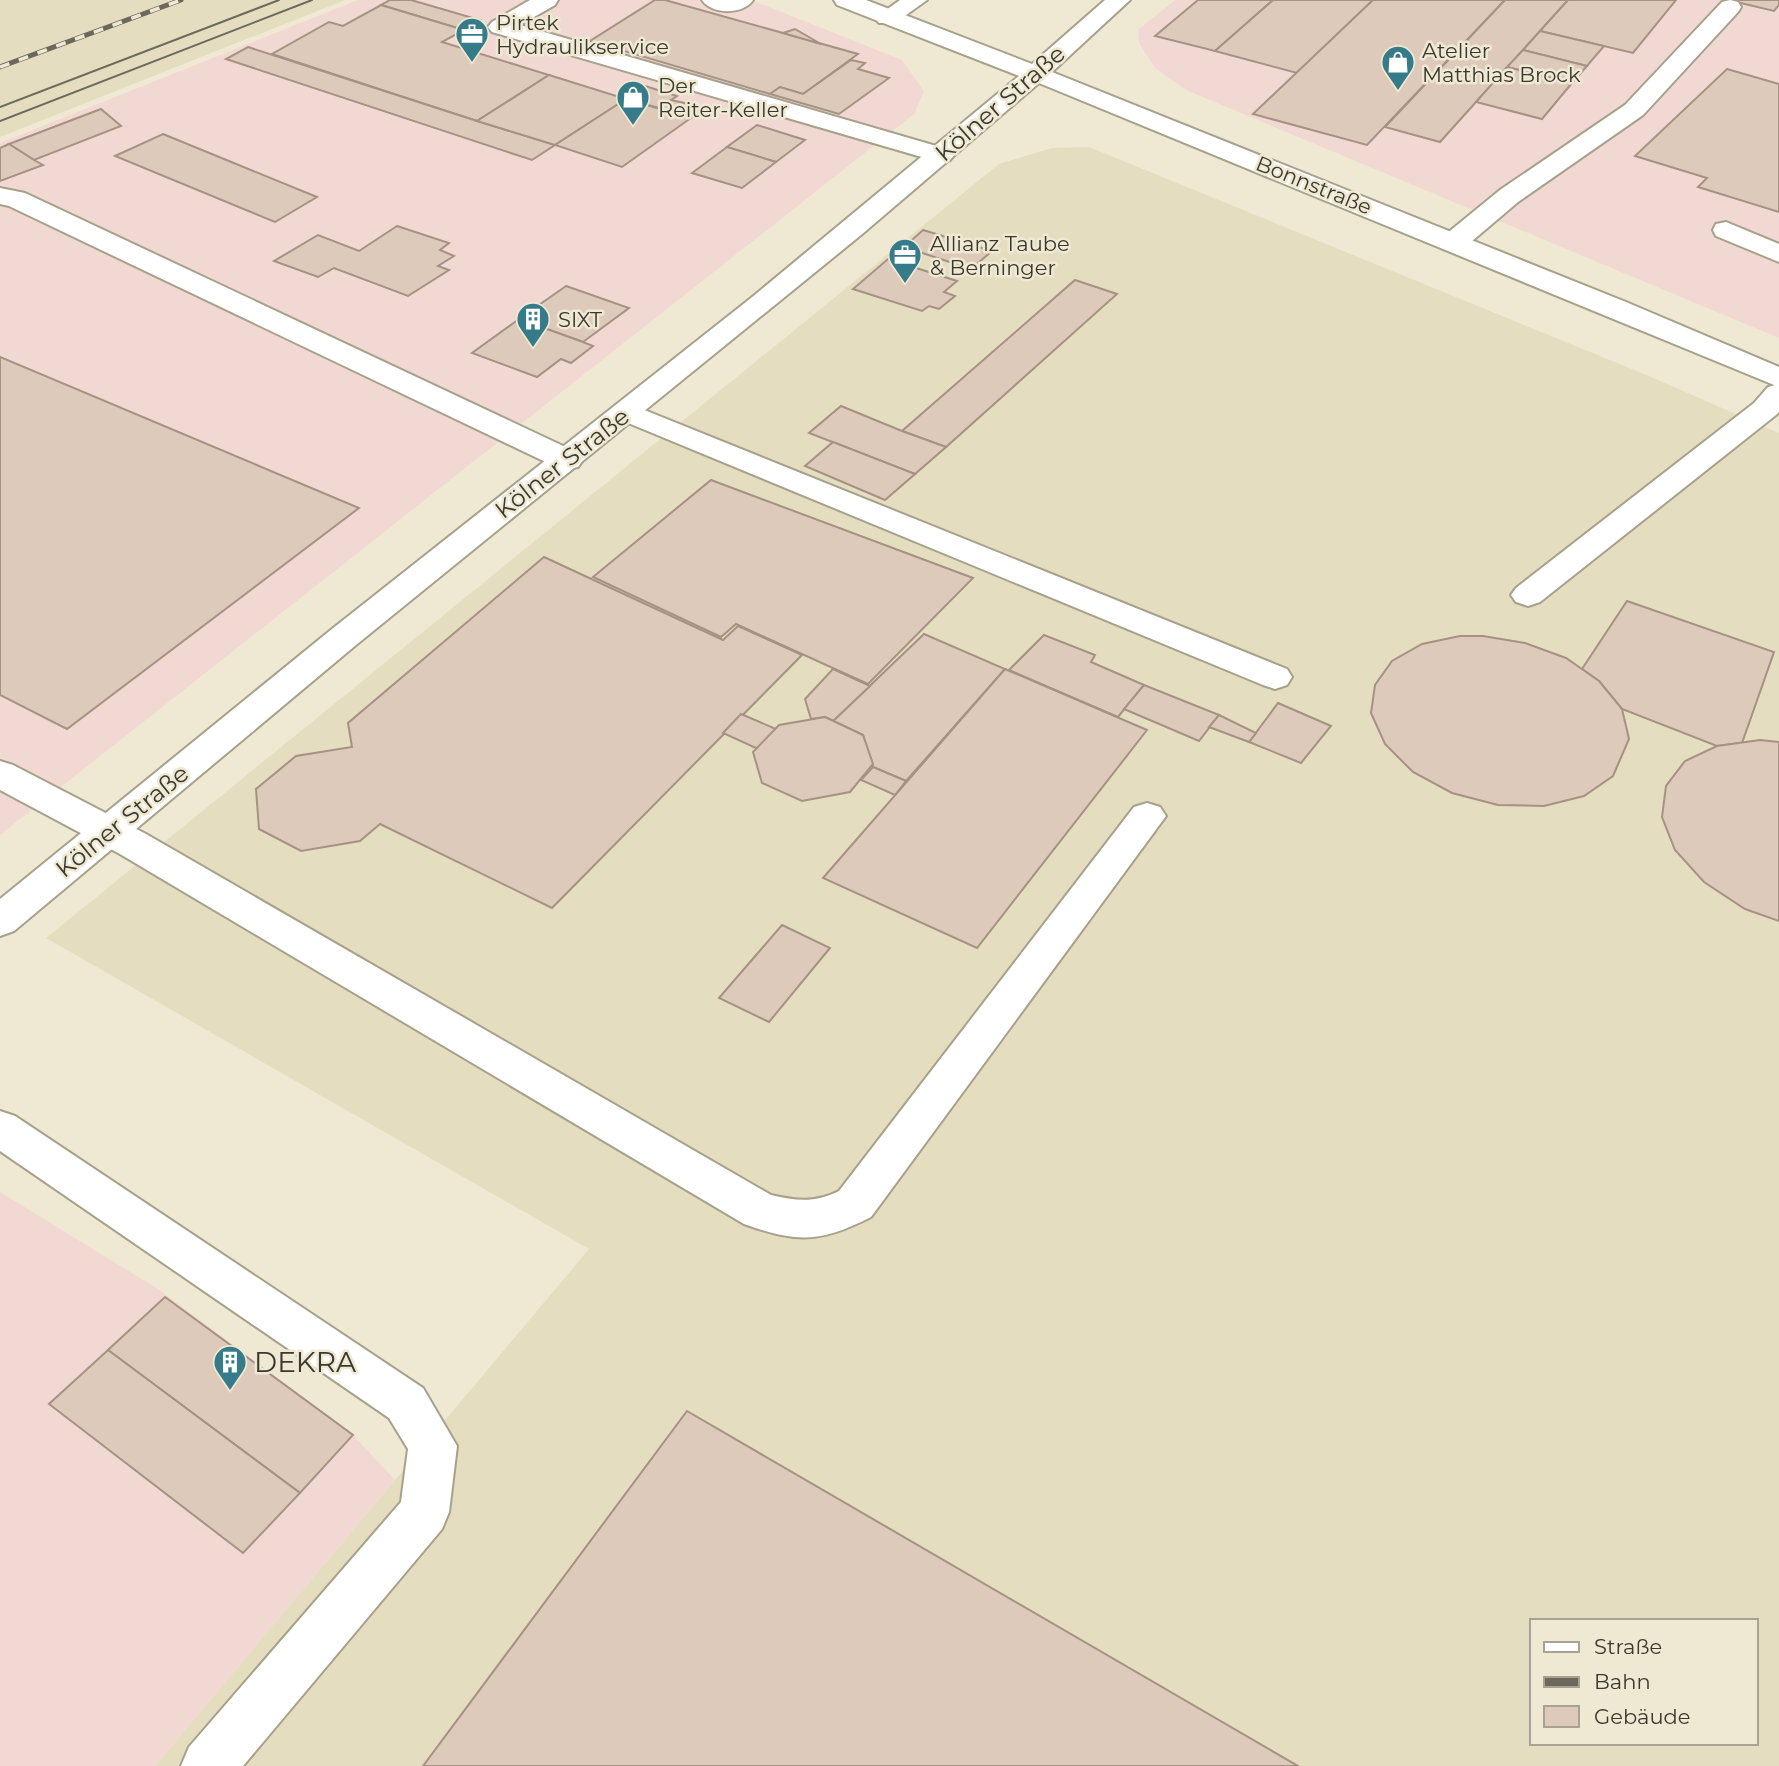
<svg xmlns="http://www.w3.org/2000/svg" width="1779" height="1766" viewBox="0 0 1779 1766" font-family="Montserrat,sans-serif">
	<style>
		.commercial { fill: #f2d8d3 }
		.built { fill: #e5ddbf; fill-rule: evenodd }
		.building { fill: #decabb; stroke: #a59283; stroke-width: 2 }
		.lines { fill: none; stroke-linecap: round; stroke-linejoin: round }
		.minor-casing { stroke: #a6a18b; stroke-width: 4 }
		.major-casing { stroke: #a6a18b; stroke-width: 4 }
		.minor { fill: #fff; fill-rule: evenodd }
		.major { fill: #fff; fill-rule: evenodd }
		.tram { stroke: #6c695c; stroke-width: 2 }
		.rail-casing { stroke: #6c695c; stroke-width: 5 }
		.rail { stroke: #efe9d3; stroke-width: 3.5; stroke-dasharray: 10; stroke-linecap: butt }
		.labels { text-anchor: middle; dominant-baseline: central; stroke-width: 5; stroke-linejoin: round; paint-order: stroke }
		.far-poi-label { font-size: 21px; fill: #3a382f; stroke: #efe9d3; text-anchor: start }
		.far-street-label { font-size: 21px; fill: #3a382f; stroke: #efe9d3 }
		.street-label { font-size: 24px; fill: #3a382f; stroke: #efe9d3 }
		.near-poi-label { font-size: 28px; fill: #3a382f; stroke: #efe9d3; text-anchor: start }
	</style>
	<rect width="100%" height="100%" fill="#efe9d3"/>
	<!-- commercial -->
	<g class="commercial">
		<path d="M358,0H751L902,60L924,91L914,114L0,835V143Z"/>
		<path d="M1175,0H1779V338L1186,90L1155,68L1139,43L1138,30Z"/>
		<path d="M0,1192L158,1289L353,1435L395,1480L155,1766H0Z"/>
	</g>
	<!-- built -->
	<g class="built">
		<path d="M0,0H345L0,137Z"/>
		<path d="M1089,147L1649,376L1779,433V1766H155L589,1249L46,938L999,164L1052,148ZM1532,1621H1756V1743H1532Z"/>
	</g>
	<!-- building -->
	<g class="building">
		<path d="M390,0H411L480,20L464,30L381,5Z"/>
		<path d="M655,0H665L858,54L803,94L780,87L770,94L590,41Z"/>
		<path d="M1198,0H1273L1215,51L1155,36Z"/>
		<path d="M1273,0H1373L1297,73L1215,51Z"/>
		<path d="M1373,0H1505L1367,145L1253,114Z"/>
		<path d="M1505,0H1568L1440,142L1385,127Z"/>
		<path d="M1568,0H1676L1633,53L1540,31Z"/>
		<path d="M1728,0H1779V5L1774,11Z"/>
		<path d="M381,5L464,30L442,42L549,75L477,121L272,54L329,22L343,26Z"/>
		<path d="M795,29L821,44L783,33Z"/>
		<path d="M1540,31L1604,46L1587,66L1523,50Z"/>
		<path d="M248,47L477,121L555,145L532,160L226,59Z"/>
		<path d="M1523,50L1587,66L1572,83L1507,67Z"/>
		<path d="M851,60L865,63L858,69L889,78L839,114L770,94L780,87L803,94Z"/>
		<path d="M1507,67L1572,83L1542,119L1476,102Z"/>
		<path d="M1727,69L1779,84V212L1698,187L1707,178L1635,156Z"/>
		<path d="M549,75L626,99L555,145L477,121Z"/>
		<path d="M645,86L677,96L659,108L626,99Z"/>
		<path d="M626,99L691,118L622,167L555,145Z"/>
		<path d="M671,100L707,108L691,118L659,108Z"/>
		<path d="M101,109L121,126L34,160L9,144Z"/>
		<path d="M757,125L805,140L776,162L727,147Z"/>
		<path d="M163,134L317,197L275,222L115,156Z"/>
		<path d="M9,144L34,160L43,165L0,181V148Z"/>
		<path d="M727,147L776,162L742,188L692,173Z"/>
		<path d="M397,226L449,243L440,250L454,256L438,266L449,270L408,296L334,268L318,277L274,261L318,235L359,251Z"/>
		<path d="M923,230L992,251L971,269L904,247Z"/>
		<path d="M888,259L957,281L944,292L955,296L939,309L929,306L922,311L853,289Z"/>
		<path d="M1075,280L1117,294L946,447L902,431Z"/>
		<path d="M566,286L629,308L583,342L519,319Z"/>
		<path d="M519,319L583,342L593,346L571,363L561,359L537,377L472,353Z"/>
		<path d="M0,357L359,508L67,729L0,695Z"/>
		<path d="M841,406L902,431L946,447L915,474L809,433Z"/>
		<path d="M833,442L915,474L885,500L805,466Z"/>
		<path d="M711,480L973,578L868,684L736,624L721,637L593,577Z"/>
		<path d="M544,557L723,640L738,626L802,655L552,908L380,824L360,841L301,851L259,829L256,789L296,756L352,747L348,723Z"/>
		<path d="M1627,601L1774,652L1742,743L1717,746L1622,709L1599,681L1582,669Z"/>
		<path d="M924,634L1005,669L906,781L873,767L863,735L833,721Z"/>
		<path d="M1044,635L1095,655L1091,662L1144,685L1118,717L1009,670Z"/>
		<path d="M1460,636H1483L1525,643L1566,658L1599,681L1622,709L1629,739L1613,776L1584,796L1544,806L1498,805L1452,793L1413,772L1385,744L1371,713L1375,685L1392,661L1422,644Z"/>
		<path d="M833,669L870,686L833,721L825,717L811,719L805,699Z"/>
		<path d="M1005,669L1147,730L977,948L823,878Z"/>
		<path d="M1144,685L1219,715L1199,741L1124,709Z"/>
		<path d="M1278,703L1331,726L1301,763L1249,742Z"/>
		<path d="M741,714L776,729L758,749L723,733Z"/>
		<path d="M1219,715L1256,733L1249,742L1209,727Z"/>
		<path d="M825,717L863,735L873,764L850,792L802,801L762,783L753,752L779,725Z"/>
		<path d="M1760,740L1779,742V921L1745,909L1704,882L1675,850L1662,817L1666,786L1685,761L1717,746Z"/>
		<path d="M873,767L906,781L895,795L861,780Z"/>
		<path d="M782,925L830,948L769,1022L719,998Z"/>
		<path d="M165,1297L353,1435L300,1493L108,1350Z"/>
		<path d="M108,1350L300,1493L243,1553L49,1404Z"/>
		<path d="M687,1411L1298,1766H423Z"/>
	</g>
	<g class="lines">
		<defs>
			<g id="minor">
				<path d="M530,0H558L555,5L520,25L950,150L954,155L950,160L941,163L932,160L492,32L488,27L492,22Z"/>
				<path d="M702,0H753C743,15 712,15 702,0Z"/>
				<path d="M900,0H927L895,23H879L875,18Z"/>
				<path d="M1730,0L1738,2L1741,7L1738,12L1643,115L1518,202L1465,247L1455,249L1445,247L1441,241L1445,235L1500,190L1625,105L1722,2Z"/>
				<path d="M0,188L25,193L578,453L583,460L578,467L567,469L556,467L9,206L0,204Z"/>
				<path d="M1726,222L1779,244V262L1716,236L1713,230L1716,224Z"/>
				<path d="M1779,384V412L1776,415L1540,602L1528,606L1516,602L1511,595L1516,588L1754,403L1768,387Z"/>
				<path d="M627,403L1287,669L1292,677L1287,685L1275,689L1263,685L616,418L612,412L616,406Z"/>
				<path d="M0,761L13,765L146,834L771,1195C797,1201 815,1203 839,1191L1134,807L1147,803L1160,807L1166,816L871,1217C820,1243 797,1243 744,1224L120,854L0,790Z"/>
				<path d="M0,1111L15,1116L423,1388L457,1446L449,1512L442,1529L243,1766H181L189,1747L401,1502L408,1449L389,1418L0,1151Z"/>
			</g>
			<path id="major" d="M834,0H866L1032,64L1105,0H1130L1052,72L1626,302L1779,367V387L1039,83L861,235L356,645L14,931L0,936V899L332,629L751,298L1019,76L837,5Z"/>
		</defs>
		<!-- minor casing -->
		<use href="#minor" class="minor-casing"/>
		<!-- major casing -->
		<use href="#major" class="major-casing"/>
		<!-- minor -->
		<use href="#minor" class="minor"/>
		<!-- major -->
		<use href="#major" class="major"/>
		<!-- tram -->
		<g class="tram">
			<path d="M0,107L279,0"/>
			<path d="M0,121L312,0"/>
		</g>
		<defs>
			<path id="rail" d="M0,67L181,0"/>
		</defs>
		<!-- rail casing -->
		<use href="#rail" class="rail-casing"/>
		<!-- rail -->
		<use href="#rail" class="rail"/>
	</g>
	<!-- icons -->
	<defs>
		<symbol id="office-pin" viewBox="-11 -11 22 30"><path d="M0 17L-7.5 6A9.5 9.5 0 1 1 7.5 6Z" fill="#367b89" stroke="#efe9d3"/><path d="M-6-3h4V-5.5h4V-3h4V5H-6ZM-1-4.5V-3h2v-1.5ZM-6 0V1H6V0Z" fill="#fff"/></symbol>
		<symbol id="shop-pin" viewBox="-11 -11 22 30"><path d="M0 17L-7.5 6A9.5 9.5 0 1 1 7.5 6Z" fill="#367b89" stroke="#efe9d3"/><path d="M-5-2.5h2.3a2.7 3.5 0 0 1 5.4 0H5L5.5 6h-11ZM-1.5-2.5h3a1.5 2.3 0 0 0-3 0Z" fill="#fff"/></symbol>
		<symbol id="building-pin" viewBox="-11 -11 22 30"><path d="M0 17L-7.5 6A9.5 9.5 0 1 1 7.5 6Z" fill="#367b89" stroke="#efe9d3"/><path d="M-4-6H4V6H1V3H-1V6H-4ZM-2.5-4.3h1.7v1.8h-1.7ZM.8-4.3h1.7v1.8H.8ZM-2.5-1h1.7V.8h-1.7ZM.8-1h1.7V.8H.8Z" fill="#fff"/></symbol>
	</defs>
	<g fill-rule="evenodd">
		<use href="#office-pin" x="453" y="15" width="38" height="52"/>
		<use href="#shop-pin" x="1379" y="43" width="38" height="52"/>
		<use href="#shop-pin" x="614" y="78" width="38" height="52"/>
		<use href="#office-pin" x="886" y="236" width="38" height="52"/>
		<use href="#building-pin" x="514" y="300" width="38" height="52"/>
		<use href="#building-pin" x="211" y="1343" width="38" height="52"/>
	</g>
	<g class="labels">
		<!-- far-poi labels -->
		<g class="far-poi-label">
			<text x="496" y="22">Pirtek<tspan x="496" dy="24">Hydraulikservice</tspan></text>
			<text x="1422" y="50">Atelier<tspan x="1422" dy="24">Matthias Brock</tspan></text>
			<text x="658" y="85">Der<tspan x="658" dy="24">Reiter-Keller</tspan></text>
			<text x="930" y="243">Allianz Taube<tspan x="930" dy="24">&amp; Berninger</tspan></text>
			<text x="558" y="319">SIXT</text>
		</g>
		<!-- far-street labels -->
		<g class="far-street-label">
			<text transform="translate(1314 185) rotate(22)">Bonnstraße</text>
		</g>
		<!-- street labels -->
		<g class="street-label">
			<text transform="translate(1000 103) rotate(-41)">Kölner Straße</text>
			<text transform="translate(562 463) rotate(-38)">Kölner Straße</text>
			<text transform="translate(122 821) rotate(-39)">Kölner Straße</text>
		</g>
		<!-- near-poi labels -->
		<g class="near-poi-label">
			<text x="254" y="1362">DEKRA</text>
		</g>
	</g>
	<!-- legend -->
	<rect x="1530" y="1619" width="228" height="126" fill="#efe9d3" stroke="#a7a291" stroke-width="2"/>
	<rect x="1544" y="1642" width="35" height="10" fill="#ffffff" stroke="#a7a291" stroke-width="2"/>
	<text x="1594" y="1654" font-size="21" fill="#3a382f">Straße</text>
	<rect x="1544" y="1677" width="35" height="10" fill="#6c695c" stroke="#a7a291" stroke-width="2"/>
	<text x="1594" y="1689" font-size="21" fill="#3a382f">Bahn</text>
	<rect x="1544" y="1706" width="35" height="21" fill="#decabb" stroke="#a7a291" stroke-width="2"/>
	<text x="1594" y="1724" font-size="21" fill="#3a382f">Gebäude</text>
</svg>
